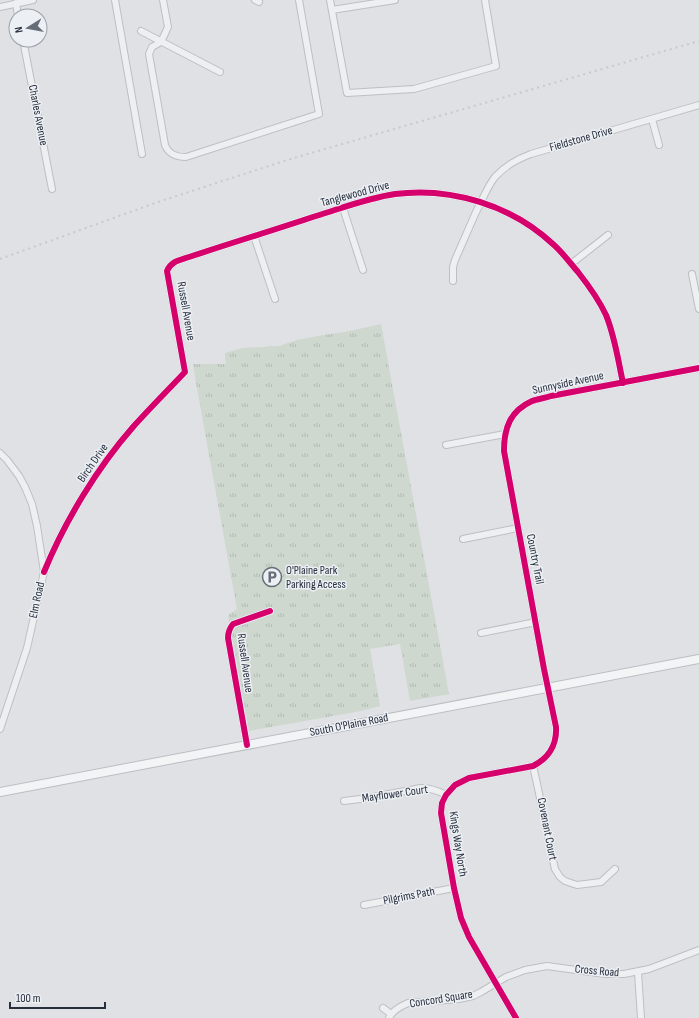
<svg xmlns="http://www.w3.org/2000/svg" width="699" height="1018" viewBox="0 0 699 1018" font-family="'Sofia Sans Condensed',sans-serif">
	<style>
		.park { fill: url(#park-tufts) }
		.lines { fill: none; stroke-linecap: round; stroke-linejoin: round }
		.minor-casing { stroke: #bdbfc2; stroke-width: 8 }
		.major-casing { stroke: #bcbec2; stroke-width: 10 }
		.minor { stroke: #eeeff1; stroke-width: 6 }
		.major { stroke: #f3f4f5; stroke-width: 8 }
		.rail { stroke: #c7c9cc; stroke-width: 2; stroke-dasharray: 2 4; stroke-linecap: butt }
		.cycleway-casing { stroke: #eceff4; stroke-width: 8 }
		.cycleway { stroke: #d6006c; stroke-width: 6 }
		.labels { text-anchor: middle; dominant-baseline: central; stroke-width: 3; stroke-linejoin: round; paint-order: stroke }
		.street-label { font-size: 12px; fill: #272e3c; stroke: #eceff4 }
		.poi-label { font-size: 12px; fill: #272e3c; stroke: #eceff4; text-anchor: start }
	</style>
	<defs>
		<pattern id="park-tufts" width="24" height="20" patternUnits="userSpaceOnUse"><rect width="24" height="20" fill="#cfd8cf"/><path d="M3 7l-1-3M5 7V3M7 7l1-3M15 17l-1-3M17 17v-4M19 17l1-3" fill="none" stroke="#b2bab3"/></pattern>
	</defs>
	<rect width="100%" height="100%" fill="#dfe1e4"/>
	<!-- park -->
	<path class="park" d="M381,324L449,694L410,701L400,644L370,649L380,706L361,711L249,731L228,615L237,609L196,383L193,364H226L225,353L243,348L279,346L297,340L323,335L345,332Z"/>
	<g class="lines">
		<defs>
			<g id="minor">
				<path d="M115,0L142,154"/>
				<path d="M163,0L168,27L161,42L152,47L149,54L165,145C169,155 177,157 186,157L319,114L299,0"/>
				<path d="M255,0L259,2"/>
				<path d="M330,0L347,93L414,89L496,66L485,0"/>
				<path d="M16,3L18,16"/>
				<path d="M0,7L33,0"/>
				<path d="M332,10L395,0"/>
				<path d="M141,31L220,72"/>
				<path d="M23,40L52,189"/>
				<path d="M652,119L659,145"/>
				<path d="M343,208L363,270"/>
				<path d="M254,236L275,299"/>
				<path d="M571,264L608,235"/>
				<path d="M692,274L699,309"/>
				<path d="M453,281V267L455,260C462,244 469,228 476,212C482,201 487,187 495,177C505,166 517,159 531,154L699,105"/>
				<path d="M446,445L505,434"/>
				<path d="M0,453L7,460L19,476L25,487L32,504L37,526L44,572L27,648L0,729"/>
				<path d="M463,539L518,528"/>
				<path d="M44,572C65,521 97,468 133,427C150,408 168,390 185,372L167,271C171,261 180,260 189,257C231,243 274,230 316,216C342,208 368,198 395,194C451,187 512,205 554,245C563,253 570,263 578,272C589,286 599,300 606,315C615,337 618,360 623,383"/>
				<path d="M481,633L536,622"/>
				<path d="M247,745L228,638C228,632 229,629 233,624L270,611"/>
				<path d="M533,766C541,800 547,835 555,869L560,877L565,881L577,885L601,882L615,869"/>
				<path d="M344,801L368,798L421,788C431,788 437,790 446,795"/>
				<path d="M364,905L454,888"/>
				<path d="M638,972L641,1018"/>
				<path d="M383,1008L391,1014"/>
				<path d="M389,1018C392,1011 401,1006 408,1003L459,999L473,996L481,992L506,977L525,970L547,966L605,974H624L649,969L699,950"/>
				<path d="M516,1018L469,937L461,918L454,888L441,813L442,803L446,795L455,785L469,778L533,766C549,758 557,744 556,727L544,669L504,451C504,428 510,411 532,401C538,399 545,398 551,396L699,368"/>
			</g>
			<path id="major" d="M0,792L699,659"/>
		</defs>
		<!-- minor casing -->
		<use href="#minor" class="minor-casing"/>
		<!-- major casing -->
		<use href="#major" class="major-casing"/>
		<!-- minor -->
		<use href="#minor" class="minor"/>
		<!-- major -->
		<use href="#major" class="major"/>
		<!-- rail -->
		<path class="rail" d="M0,259L158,202L287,160L699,41"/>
		<defs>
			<g id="cycleway">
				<path d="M44,572C65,521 97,468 133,427C150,408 168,390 185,372L167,271C171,261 180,260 189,257C231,243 274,230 316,216C342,208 368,198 395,194C451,187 512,205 554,245C563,253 570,263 578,272C589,286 599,300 606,315C615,337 618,360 623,383"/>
				<path d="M247,745L228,638C228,632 229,629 233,624L270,611"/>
				<path d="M516,1018L469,937L461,918L454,888L441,813L442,803L446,795L455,785L469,778L533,766C549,758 557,744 556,727L544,669L504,451C504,428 510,411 532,401C538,399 545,398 551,396L699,368"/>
			</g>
		</defs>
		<!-- cycleway casing -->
		<use href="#cycleway" class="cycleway-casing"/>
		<!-- cycleway -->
		<use href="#cycleway" class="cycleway"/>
	</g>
	<!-- icons -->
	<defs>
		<symbol id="parking-ring" viewBox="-11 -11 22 22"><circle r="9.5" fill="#eceff4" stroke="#676d77" stroke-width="1.5"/><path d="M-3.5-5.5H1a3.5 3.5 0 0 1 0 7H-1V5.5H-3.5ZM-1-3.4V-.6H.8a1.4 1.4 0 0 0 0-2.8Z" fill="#676d77"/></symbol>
	</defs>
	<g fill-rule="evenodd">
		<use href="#parking-ring" x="261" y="566" width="22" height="22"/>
	</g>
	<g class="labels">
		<!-- street labels -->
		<g class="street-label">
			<text transform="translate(38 115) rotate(79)">Charles Avenue</text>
			<text transform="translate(581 139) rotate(-16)">Fieldstone Drive</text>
			<text transform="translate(355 194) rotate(-15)">Tanglewood Drive</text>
			<text transform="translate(186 311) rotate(80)">Russell Avenue</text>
			<text transform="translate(568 383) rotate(-12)">Sunnyside Avenue</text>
			<text transform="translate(93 463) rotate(-55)">Birch Drive</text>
			<text transform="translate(535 559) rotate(79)">Country Trail</text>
			<text transform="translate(37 600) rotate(-78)">Elm Road</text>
			<text transform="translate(245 663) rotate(82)">Russell Avenue</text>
			<text transform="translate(349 725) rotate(-11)">South O'Plaine Road</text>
			<text transform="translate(395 794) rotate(-8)">Mayflower Court</text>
			<text transform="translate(547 829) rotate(79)">Covenant Court</text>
			<text transform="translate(458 844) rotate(81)">Kings Way North</text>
			<text transform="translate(409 896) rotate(-11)">Pilgrims Path</text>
			<text transform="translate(597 971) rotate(5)">Cross Road</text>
			<text transform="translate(441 999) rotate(-9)">Concord Square</text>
		</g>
		<!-- poi labels -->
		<g class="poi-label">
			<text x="286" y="570">O'Plaine Park<tspan x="286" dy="14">Parking Access</tspan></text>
		</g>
	</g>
	<!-- north arrow -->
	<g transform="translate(28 28) rotate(259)"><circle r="19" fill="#eceff4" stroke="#9da2aa"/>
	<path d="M0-3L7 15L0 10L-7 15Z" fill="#676d77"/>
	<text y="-6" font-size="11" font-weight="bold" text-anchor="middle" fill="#272e3c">N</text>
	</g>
	<!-- scale -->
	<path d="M10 1002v6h95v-6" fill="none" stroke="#272e3c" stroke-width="2"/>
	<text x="16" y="1002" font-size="12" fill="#272e3c" stroke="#eceff4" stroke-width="3" paint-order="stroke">100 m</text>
</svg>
